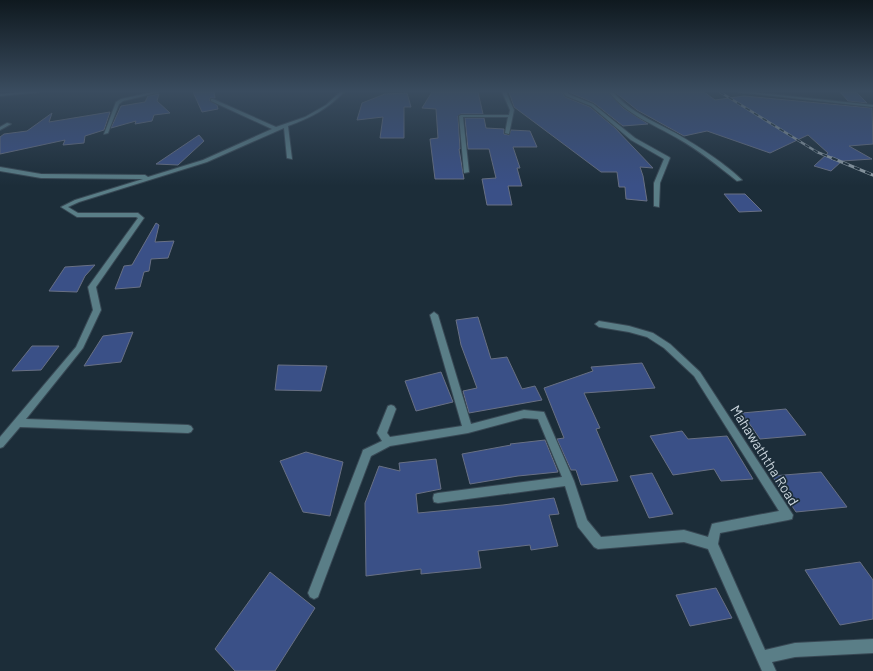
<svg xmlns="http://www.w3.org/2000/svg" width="873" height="671" viewBox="0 0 873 671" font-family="Barlow,sans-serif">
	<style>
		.building { fill: #3a5087; stroke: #687084 }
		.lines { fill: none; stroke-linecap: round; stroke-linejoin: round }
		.minor-casing { stroke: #384854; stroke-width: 2 }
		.tertiary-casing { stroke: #384854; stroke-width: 2 }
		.minor { fill: #5a7e87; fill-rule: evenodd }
		.tertiary { fill: #5a7e87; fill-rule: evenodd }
		.rail-far1-casing { stroke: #909da6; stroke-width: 2.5 }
		.rail-casing { stroke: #909da6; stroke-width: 3 }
		.rail-far1 { stroke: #1c2d39; stroke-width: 1.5; stroke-dasharray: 5; stroke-linecap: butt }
		.rail { stroke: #1c2d39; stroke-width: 2; stroke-dasharray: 6; stroke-linecap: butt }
		.labels { text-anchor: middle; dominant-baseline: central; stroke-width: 3.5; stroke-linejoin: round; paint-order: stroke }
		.near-street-label { font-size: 14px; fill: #ccd7df; stroke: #1c2d39 }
	</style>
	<rect width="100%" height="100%" fill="#1c2d39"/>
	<!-- building -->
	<g class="building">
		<path d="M193,92H214L215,98H210V101L217,105L218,109L202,112Z"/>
		<path d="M432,92H478L483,114H461L458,116L460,149H459L464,179H435L430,139L438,138L436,109L422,108Z"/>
		<path d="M509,92H562L565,97L590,107L614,127L653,168L640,167L643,176L647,201L626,199L625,187H619L617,172H601L514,107Z"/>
		<path d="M569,92H608L623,108L648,124L623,126L594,103Z"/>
		<path d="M615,92H704L715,100L744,96L872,108L873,144L849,146L872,159L842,161L831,171L814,166L828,153L808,135L770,153L707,131L684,136L637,110Z"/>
		<path d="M840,92H856L867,103L848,101Z"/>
		<path d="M407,93L411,107H404V138H380L383,117L357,120L362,103L385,94Z"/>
		<path d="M159,94L157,101L170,113L154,115L152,121L135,124L136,121L111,128L121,106L145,102L148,96Z"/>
		<path d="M110,112L104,130L85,136L84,143L63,145L65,140L0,154V137L4,134L27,131L52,113L49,122Z"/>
		<path d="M465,118H484L486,128L504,129V134L509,135L511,130L530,131L537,147H513L520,168H517L522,186H508L512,205H487L482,179L496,178L489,149H468Z"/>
		<path d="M199,135L204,141L178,165L156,164Z"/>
		<path d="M724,194H745L762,211L739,212Z"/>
		<path d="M156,223L159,225L155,242L174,241L168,258L151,259L149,271L144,272L140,287L115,289L124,266L132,265Z"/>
		<path d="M95,265L85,276L77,292L49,291L65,267Z"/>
		<path d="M478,317L491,359L507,357L522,389L535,386L542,400L469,413L463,391L477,388L461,345L456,320Z"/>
		<path d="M133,332L121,362L84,366L103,336Z"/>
		<path d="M32,346H59L41,370L12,371Z"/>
		<path d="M642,363L655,388L584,393L600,428L596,429L618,481L581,485L576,470H571L557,439L564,438L544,388L593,371L591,367Z"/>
		<path d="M278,365L327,366L321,391L275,390Z"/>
		<path d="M441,372L453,402L416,411L405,381Z"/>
		<path d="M786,409L806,435L760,439L742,413Z"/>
		<path d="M682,431L688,439L727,436L753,479L721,481L714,469L673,475L650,436Z"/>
		<path d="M545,440L558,472L518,476L470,484L462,454L511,445L510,444Z"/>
		<path d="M306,452L343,462L330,516L303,512L280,461Z"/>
		<path d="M436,459L441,489L416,494L418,513L503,505L554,498L559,514L549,515L558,546L531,550L530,545L478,551L481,568L421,574V569L366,576L365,503L379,466L400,471L399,463Z"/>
		<path d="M821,472L847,507L796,512L772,476Z"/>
		<path d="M652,473L673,514L649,518L630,476Z"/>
		<path d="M860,562L873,580V619L840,625L805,570Z"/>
		<path d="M270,572L315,608L275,671H235L215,649Z"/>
		<path d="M716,588L732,618L690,626L676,595Z"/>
	</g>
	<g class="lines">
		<defs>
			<g id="minor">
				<path d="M24,92H40L0,96V94Z"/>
				<path d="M153,92H160L123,101L119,104L108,133L104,134L116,102L121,99Z"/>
				<path d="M340,92H344C328,109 310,118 288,126L292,159L287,158L284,128L207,162L79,202L68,207L78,213H138L144,218L96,287L101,310L83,348L26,419L188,425L191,426L193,429L191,432L188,433L20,427L3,447L0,448V437L76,347L93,310L88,287L138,218L136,217H77L61,207L75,200L143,179L41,178L0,171V167L41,174L145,175L148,177L203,160L272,129L211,101V99H213L276,127L305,117L326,105Z"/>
				<path d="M502,92H506L514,110L509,134L505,133L508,117H463L469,172L464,173L459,116L461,115H509L510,110Z"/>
				<path d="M563,92H567L568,94L593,104L635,138L669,157L670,158L660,183L659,207L654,206V183L664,159L631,140L591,106L566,96Z"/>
				<path d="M609,92H613C631,113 656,122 679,135C698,146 727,165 742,180L737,181C718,166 699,150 677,138C653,124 627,115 609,92Z"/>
				<path d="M7,123L11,124L0,130V127Z"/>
				<path d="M434,312L438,315L471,424L524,410L544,412L574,481L587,520L601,537L684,530L708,537L712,524L716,523L779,511L694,376L664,348L647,337L629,332L599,327L595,324L599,321L629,326L653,333L670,344L700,372L793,515L792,519L788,520L720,533L718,544L765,650L795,643L873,639V653L795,657L772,662L776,671H762L708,549L684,542L598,549L594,547L578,527L565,486L438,503L434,502L433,498L434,494L438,493L562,477L538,419L524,418L468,433L390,446L371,456L318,597L314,599L310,597L308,593L362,453L363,450L382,441L377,433L388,406L391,405L394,406L396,409L387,433L390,437L462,426L430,315Z"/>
			</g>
			<path id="tertiary" d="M737,92H750L873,105V107Z"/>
		</defs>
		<!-- minor casing -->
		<use href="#minor" class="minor-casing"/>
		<!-- tertiary casing -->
		<use href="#tertiary" class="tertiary-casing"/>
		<!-- minor -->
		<use href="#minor" class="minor"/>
		<!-- tertiary -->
		<use href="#tertiary" class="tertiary"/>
		<defs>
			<path id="rail-far1" d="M720,92L817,152L834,159"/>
			<path id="rail" d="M832,158L873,175"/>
		</defs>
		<!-- rail-far1 casing -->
		<use href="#rail-far1" class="rail-far1-casing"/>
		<!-- rail casing -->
		<use href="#rail" class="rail-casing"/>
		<!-- rail-far1 -->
		<use href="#rail-far1" class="rail-far1"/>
		<!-- rail -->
		<use href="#rail" class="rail"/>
	</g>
	<!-- sky -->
	<linearGradient id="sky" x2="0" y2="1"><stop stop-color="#0f191f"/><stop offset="0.49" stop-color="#3a4c5f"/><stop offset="1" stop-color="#3a4c5f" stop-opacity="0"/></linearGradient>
	<rect width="873" height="186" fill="url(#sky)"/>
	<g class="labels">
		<!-- near-street labels -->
		<g class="near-street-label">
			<text transform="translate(765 455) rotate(58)">Mahawaththa Road</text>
		</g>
	</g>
</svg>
